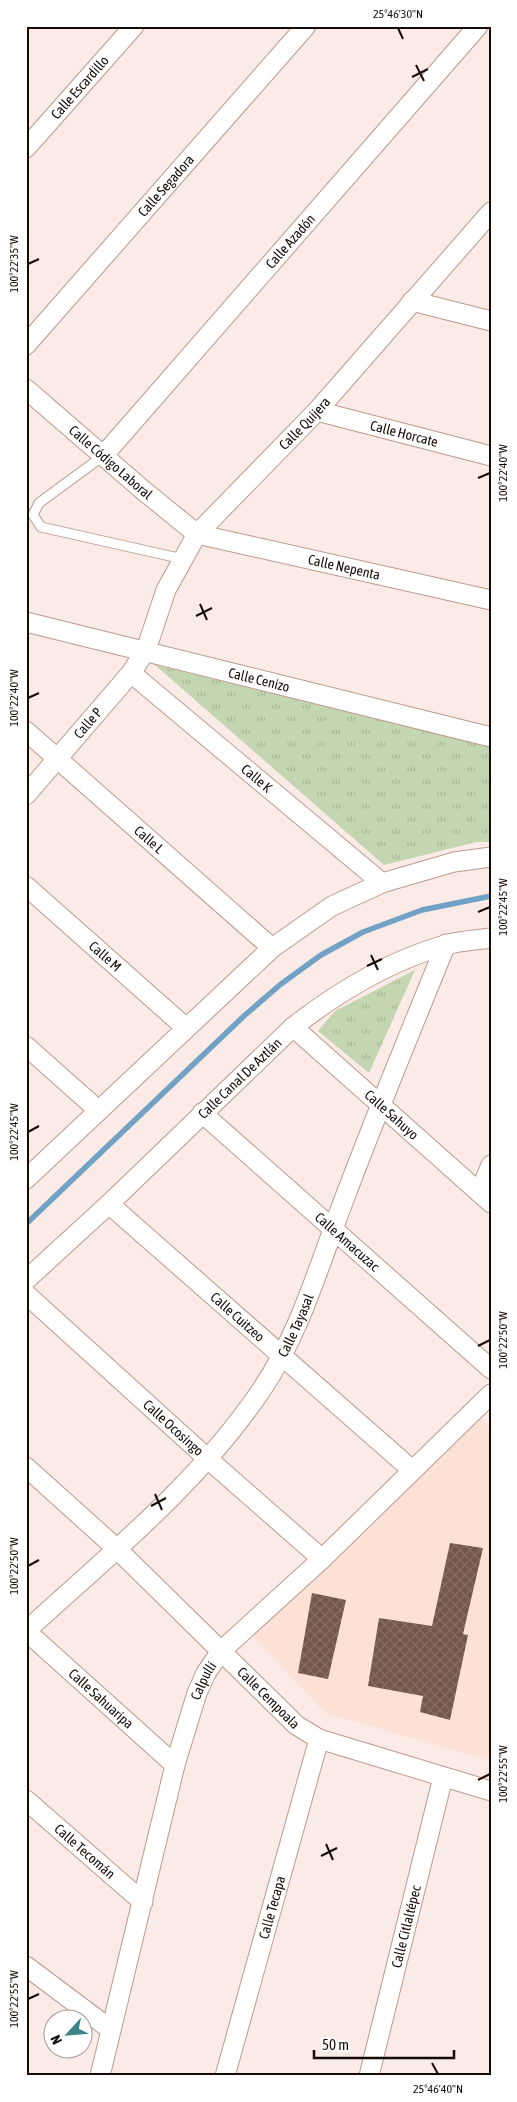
<svg xmlns="http://www.w3.org/2000/svg" width="517" height="2102" viewBox="0 0 517 2102" font-family="'Asap Condensed',sans-serif">
	<style>
		.built { fill: #fbe1d6 }
		.park { fill: url(#park-tufts) }
		.lines { fill: none; stroke-linecap: round; stroke-linejoin: round }
		.stream { stroke: #71a1c5; stroke-width: 5.5 }
		.building { fill: url(#building-cross-hatch) }
		.service-casing { stroke: #bc9a8d; stroke-width: 11 }
		.minor-casing { stroke: #bc9a8d; stroke-width: 21 }
		.service { stroke: #fff; stroke-width: 9 }
		.minor { stroke: #fff; stroke-width: 19 }
		.ticks { fill: none; stroke: #160b07; stroke-width: 2 }
		.labels { text-anchor: middle; dominant-baseline: central; stroke-width: 5; stroke-linejoin: round; paint-order: stroke }
		.street-label { font-size: 14px; fill: #160b07; stroke: #fff }
		.neatline { fill: none; stroke: #160b07; stroke-width: 2 }
		.ticks-label { font-size: 12px; text-anchor: middle; fill: #160b07 }
	</style>
	<defs>
		<pattern id="park-tufts" width="24" height="20" patternUnits="userSpaceOnUse" patternTransform="scale(1.25)"><rect width="24" height="20" fill="#c4d6b1"/><path d="M3 7l-1-3M5 7V3M7 7l1-3M15 17l-1-3M17 17v-4M19 17l1-3" fill="none" stroke="#a8b697"/></pattern>
		<pattern id="building-cross-hatch" width="8" height="8" patternUnits="userSpaceOnUse" patternTransform="scale(1.25)"><rect width="8" height="8" fill="#74564a"/><path d="M0 0l8 8M0 8l8-8" fill="none" stroke="#856e65"/></pattern>
	</defs>
	<rect width="100%" height="100%" fill="#faebe6"/>
	<!-- built -->
	<path class="built" d="M477,1415L491,1428V1761L325,1713L251,1634Z"/>
	<!-- park -->
	<g class="park">
		<path d="M155,665L491,746V842H476L384,865Z"/>
		<path d="M415,970L369,1073L318,1031L335,1011Z"/>
	</g>
	<g class="lines">
		<!-- stream -->
		<path class="stream" d="M26,1224L245,1015L281,984L321,955L363,932L422,910L491,896"/>
	</g>
	<!-- building -->
	<g class="building">
		<path d="M450,1543L483,1548L463,1634L468,1635L450,1720L420,1712L423,1696L368,1686L379,1618L432,1626Z"/>
		<path d="M312,1593L346,1600L328,1679L298,1673Z"/>
	</g>
	<g class="lines">
		<defs>
			<path id="service" d="M103,456L39,503L33,515L41,527L183,559"/>
			<g id="minor">
				<path id="s1" d="M26,148L134,26"/>
				<path d="M412,301L491,321"/>
				<path id="s2" d="M26,345L306,26"/>
				<path id="s3" d="M26,389L144,491L197,534L491,600"/>
				<path id="s4" d="M317,411L491,456"/>
				<path id="s5" d="M103,456L478,26"/>
				<path id="s6" d="M26,622L491,737"/>
				<path id="s7" d="M131,673L382,883"/>
				<path id="s8" d="M26,731L272,948"/>
				<path id="s9" d="M26,795L131,673L146,650L166,590L197,534L317,411L491,212"/>
				<path id="s10" d="M26,886L185,1027"/>
				<path id="s11" d="M293,1027L491,1203"/>
				<path d="M26,1046L98,1110"/>
				<path id="s12" d="M202,1113L491,1369"/>
				<path d="M26,1179L272,948L332,906L382,883L454,862L491,857"/>
				<path d="M480,1191L491,1165"/>
				<path id="s13" d="M109,1204L412,1470"/>
				<path id="s14" d="M26,1280L109,1204L293,1027C338,992 389,961 445,945C459,941 476,940 491,938"/>
				<path id="s15" d="M26,1294L208,1459L322,1559"/>
				<path id="s16" d="M26,1467L116,1548L283,1712L296,1725L319,1739L491,1791"/>
				<path id="s17" d="M26,1631C109,1555 199,1483 262,1389C301,1331 320,1262 345,1197C377,1112 412,1028 446,944"/>
				<path id="s18" d="M26,1631L175,1765"/>
				<path id="s19" d="M26,1800L143,1902"/>
				<path d="M26,1966L110,2029"/>
				<path id="s20" d="M100,2076L175,1765L197,1693L206,1673L221,1651L322,1559L491,1394"/>
				<path id="s21" d="M225,2076L319,1739"/>
				<path id="s22" d="M369,2076L443,1777"/>
			</g>
		</defs>
		<!-- service casing -->
		<use href="#service" class="service-casing"/>
		<!-- minor casing -->
		<use href="#minor" class="minor-casing"/>
		<!-- service -->
		<use href="#service" class="service"/>
		<!-- minor -->
		<use href="#minor" class="minor"/>
	</g>
	<!-- ticks -->
	<path class="ticks" d="M398,28L403,39M416,65L424,81M412,77L428,69M28,264L39,259M478,478L490,473M200,604L207,620M196,616L212,608M28,698L39,693M478,912L490,907M371,955L378,970M367,966L382,959M28,1132L39,1126M478,1346L490,1340M155,1494L162,1510M151,1506L166,1498M28,1566L39,1560M478,1780L490,1774M326,1844L333,1860M321,1856L337,1848M28,1999L39,1994M432,2063L438,2074"/>
	<g class="labels">
		<!-- street labels -->
		<g class="street-label">
			<text stroke="none"><textPath href="#s1" startOffset="81">Calle Escardillo</textPath></text>
			<text stroke="none"><textPath href="#s2" startOffset="212">Calle Segadora</textPath></text>
			<text stroke="none"><textPath href="#s5" startOffset="285">Calle Azadón</textPath></text>
			<text stroke="none"><textPath href="#s9" startOffset="470">Calle Quijera</textPath></text>
			<text stroke="none"><textPath href="#s4" startOffset="90">Calle Horcate</textPath></text>
			<text stroke="none"><textPath href="#s3" startOffset="112">Calle Código Laboral</textPath></text>
			<text stroke="none"><textPath href="#s3" startOffset="375">Calle Nepenta</textPath></text>
			<text stroke="none"><textPath href="#s6" startOffset="240">Calle Cenizo</textPath></text>
			<text stroke="none"><textPath href="#s9" startOffset="95">Calle P</textPath></text>
			<text stroke="none"><textPath href="#s7" startOffset="164">Calle K</textPath></text>
			<text stroke="none"><textPath href="#s8" startOffset="164">Calle L</textPath></text>
			<text stroke="none"><textPath href="#s10" startOffset="106">Calle M</textPath></text>
			<text stroke="none"><textPath href="#s14" startOffset="294">Calle Canal De Aztlán</textPath></text>
			<text stroke="none"><textPath href="#s11" startOffset="132">Calle Sahuyo</textPath></text>
			<text stroke="none"><textPath href="#s12" startOffset="194">Calle Amacuzac</textPath></text>
			<text stroke="none"><textPath href="#s13" startOffset="171">Calle Cuitzeo</textPath></text>
			<text stroke="none"><textPath href="#s17" startOffset="411">Calle Tayasal</textPath></text>
			<text stroke="none"><textPath href="#s15" startOffset="199">Calle Ocosingo</textPath></text>
			<text stroke="none"><textPath href="#s20" startOffset="409">Calpulli</textPath></text>
			<text stroke="none"><textPath href="#s16" startOffset="335">Calle Cempoala</textPath></text>
			<text stroke="none"><textPath href="#s18" startOffset="101">Calle Sahuaripa</textPath></text>
			<text stroke="none"><textPath href="#s19" startOffset="78">Calle Tecomán</textPath></text>
			<text stroke="none"><textPath href="#s21" startOffset="175">Calle Tecapa</textPath></text>
			<text stroke="none"><textPath href="#s22" startOffset="154">Calle Citlaltépec</textPath></text>
		</g>
	</g>
	<!-- border -->
	<rect width="517" height="2102" fill="none" stroke="#ffffff" stroke-width="55"/>
	<!-- north arrow -->
	<g transform="translate(68 2034) rotate(244)"><circle r="24" fill="#ffffff" stroke="#a29d9c"/>
	<path d="M0-4L9 19L0 12L-9 19Z" fill="#3c8487"/>
	<text y="-8" font-size="14" font-weight="bold" text-anchor="middle" fill="#160b07">N</text>
	</g>
	<!-- scale -->
	<path d="M314 2050v8h140v-8" fill="none" stroke="#160b07" stroke-width="2.5"/>
	<text x="322" y="2050" font-size="15" fill="#160b07" stroke="#ffffff" stroke-width="4" paint-order="stroke">50 m</text>
	<rect x="28" y="28" width="462" height="2046" class="neatline"/>
	<g class="ticks-label">
		<text x="398" y="18">25°46'30"N</text>
		<text transform="translate(14 264) rotate(-90)" y="4">100°22'35"W</text>
		<text transform="translate(503 473) rotate(-90)" y="4">100°22'40"W</text>
		<text transform="translate(14 698) rotate(-90)" y="4">100°22'40"W</text>
		<text transform="translate(503 907) rotate(-90)" y="4">100°22'45"W</text>
		<text transform="translate(14 1132) rotate(-90)" y="4">100°22'45"W</text>
		<text transform="translate(503 1340) rotate(-90)" y="4">100°22'50"W</text>
		<text transform="translate(14 1566) rotate(-90)" y="4">100°22'50"W</text>
		<text transform="translate(503 1774) rotate(-90)" y="4">100°22'55"W</text>
		<text transform="translate(14 1999) rotate(-90)" y="4">100°22'55"W</text>
		<text x="438" y="2093">25°46'40"N</text>
	</g>
</svg>
